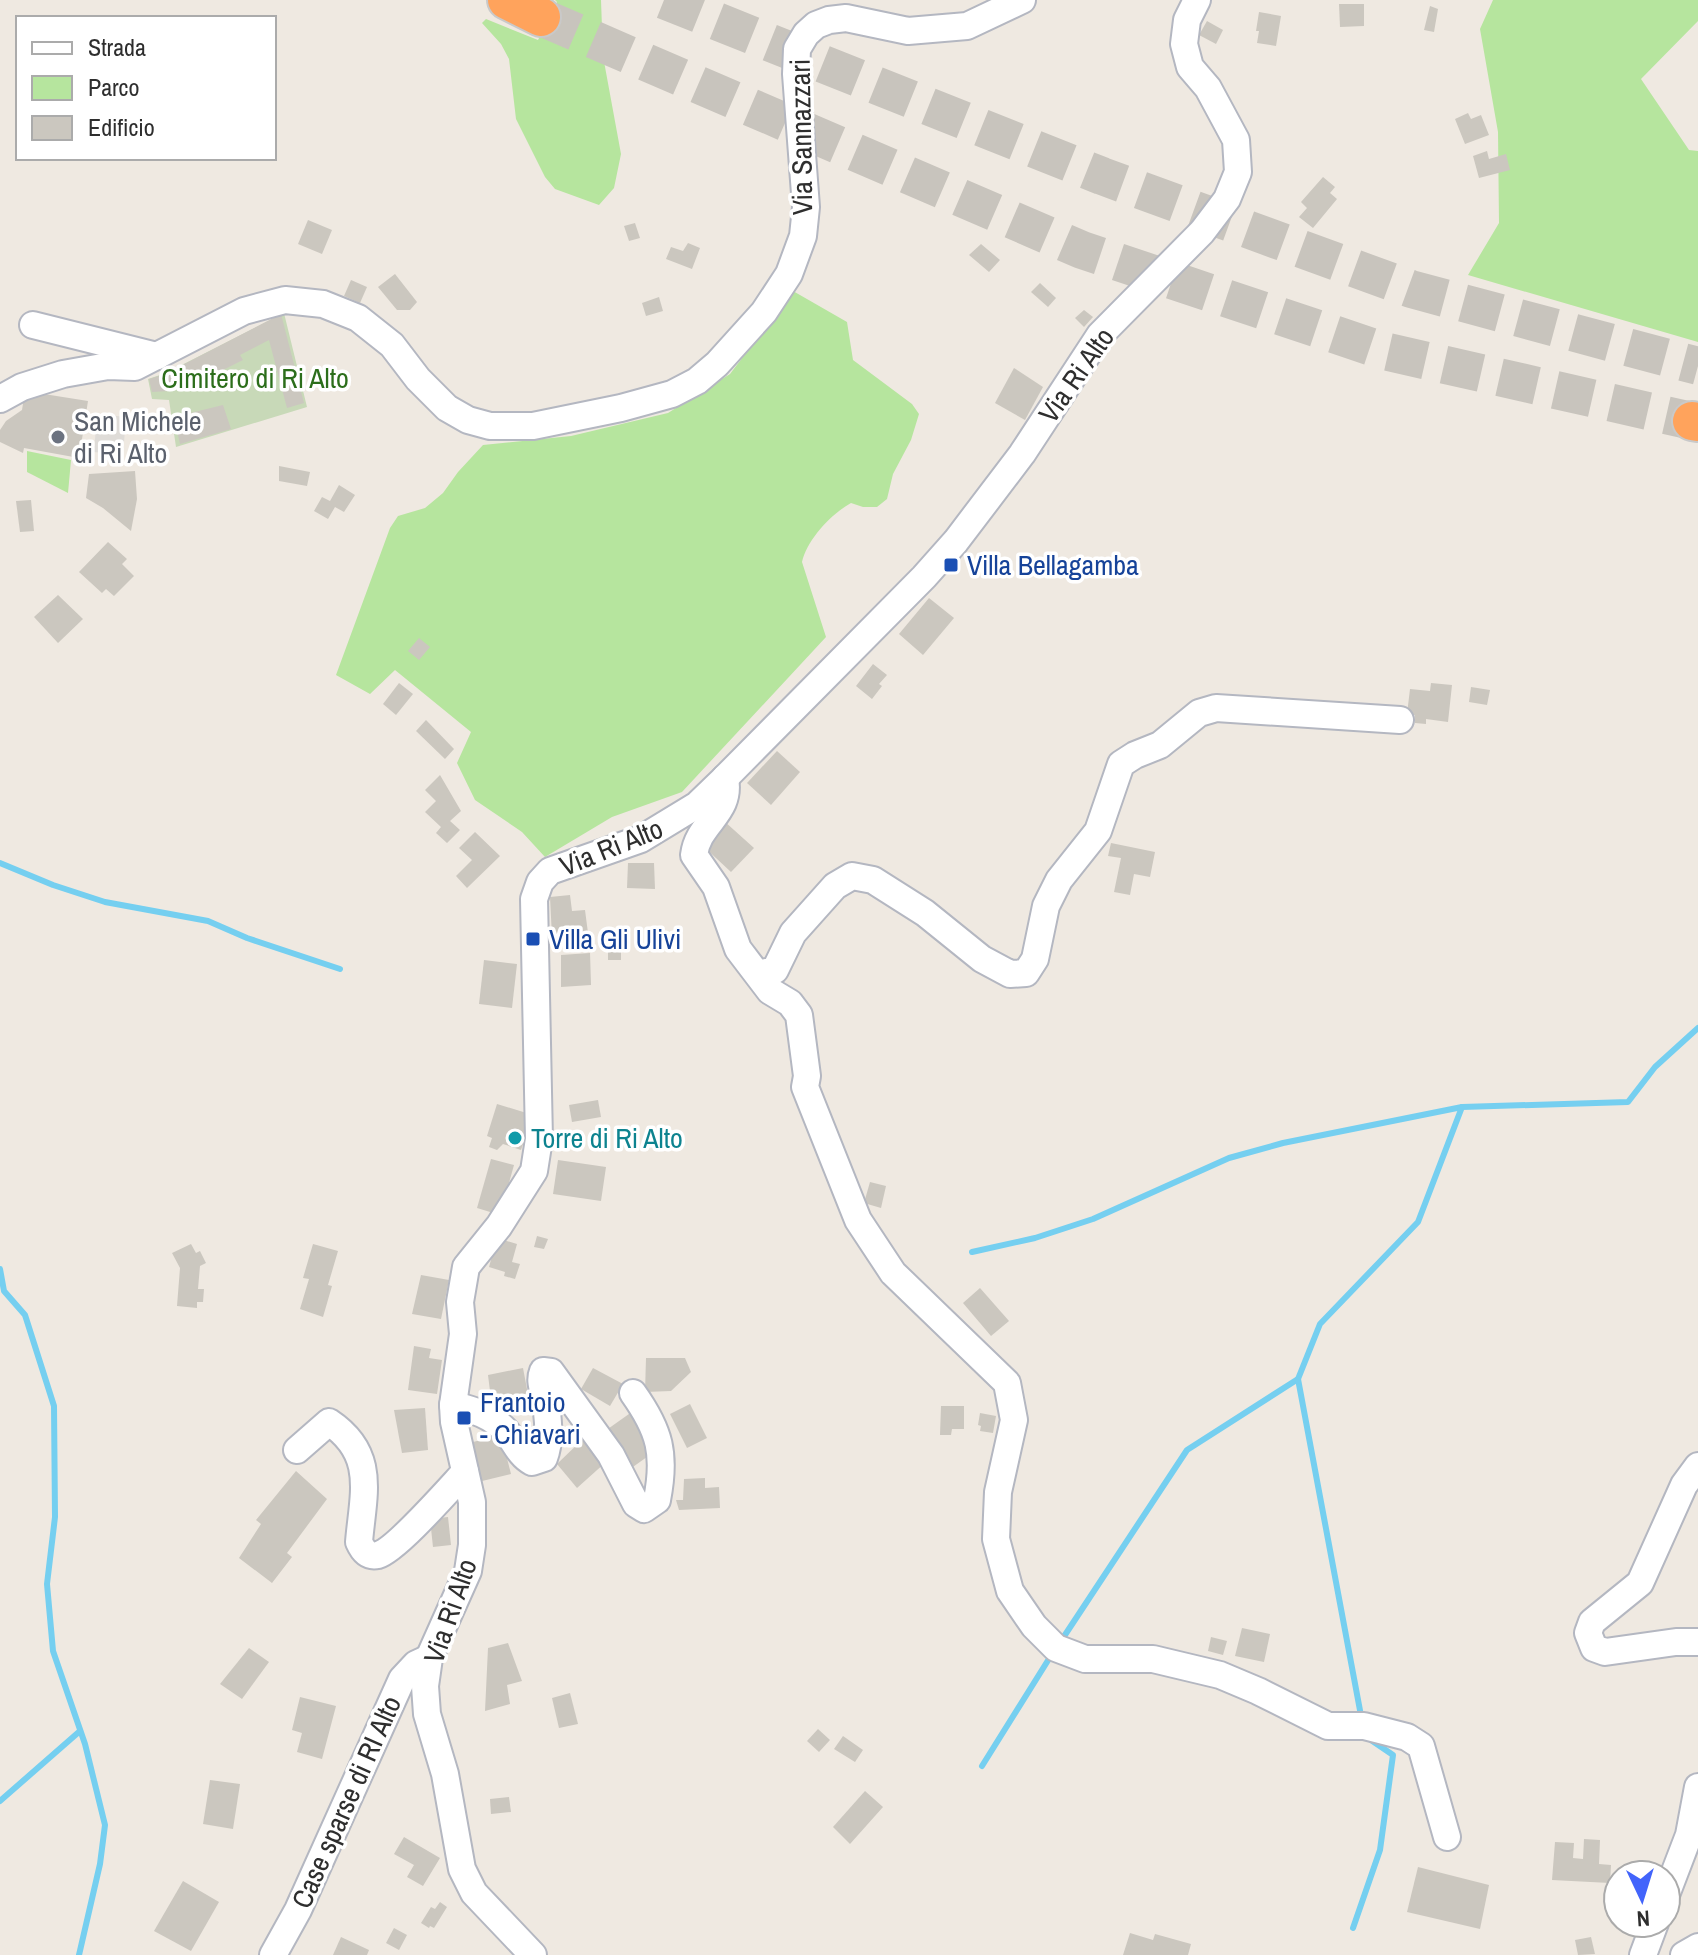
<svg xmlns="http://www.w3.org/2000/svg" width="1698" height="1955" viewBox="0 0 1698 1955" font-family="'Archivo Narrow',sans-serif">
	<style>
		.green { fill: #b6e59e }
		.cemetery { fill: #c8d9b8 }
		.plaza { fill: #dfdcd8 }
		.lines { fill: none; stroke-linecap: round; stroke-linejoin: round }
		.stream { stroke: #75cff0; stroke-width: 6 }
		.building { fill: #cbc7bf }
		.highway-tunnel { stroke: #c8c4bd; stroke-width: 38; stroke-dasharray: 38 19; stroke-linecap: butt }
		.minor-casing { stroke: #b4b7c1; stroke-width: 30 }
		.highway-casing { stroke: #c9c9c9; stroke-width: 42 }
		.minor { stroke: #fff; stroke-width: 26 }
		.highway { stroke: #ffa35c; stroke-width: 38 }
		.worship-dot { fill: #6b7280; stroke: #fff; stroke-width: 3 }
		.transit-dot { fill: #1a4fb4; stroke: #fff; stroke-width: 3 }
		.culture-dot { fill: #0f9aa8; stroke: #fff; stroke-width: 3 }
		.labels { text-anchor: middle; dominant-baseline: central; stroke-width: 7; stroke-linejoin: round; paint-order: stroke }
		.street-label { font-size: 28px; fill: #2e2e2e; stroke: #fff }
		.park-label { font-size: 28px; fill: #2c6e1b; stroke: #fff }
		.worship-label { font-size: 28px; fill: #5b616d; stroke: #fff; text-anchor: start }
		.transit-label { font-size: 28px; fill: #164399; stroke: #fff; text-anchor: start }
		.culture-label { font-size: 28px; fill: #0d838f; stroke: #fff; text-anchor: start }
	</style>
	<rect width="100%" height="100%" fill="#efe9e1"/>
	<!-- green -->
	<g class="green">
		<path d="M555,0H601L603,56L621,154L614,188L599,205L555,189L545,177L516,119L509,59L501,44L482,23L486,19L538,40L557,2Z"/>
		<path d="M1493,0H1698V21L1641,79L1689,150L1698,151V342L1468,275L1499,223L1498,132L1480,29Z"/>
		<path d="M793,291L847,322L853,360L912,404L919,414L911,440L893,474L887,499L877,507H863L851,503C831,514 807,540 802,562L826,637L682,792L612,817L545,857L522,832L475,800L457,763L471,732L395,670L370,694L336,675L390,528L398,516L425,508L443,493L458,472L483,445L571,436L668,413L730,374Z"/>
		<path d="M27,451L71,460L68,493L27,472Z"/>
	</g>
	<!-- cemetery -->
	<path class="cemetery" d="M284,313L307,407L176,447L169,400L152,399L148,379L166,373Z"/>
	<!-- plaza -->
	<path class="plaza" d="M97,414L126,417L123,455L94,452Z"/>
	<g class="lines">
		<!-- stream -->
		<g class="stream">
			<path d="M0,863L53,885L105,902L208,921L247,938L340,969"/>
			<path d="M972,1252L1035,1238L1093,1219L1229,1158L1283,1143L1462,1107"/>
			<path d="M0,1269L4,1291L25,1315L54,1406L55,1517L47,1584L53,1651L85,1744L105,1825L100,1864L79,1955"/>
			<path d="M1061,1641L1187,1450L1298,1379"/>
			<path d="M1362,1721L1298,1379L1320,1324L1418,1222L1462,1107L1628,1102L1655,1067L1698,1028"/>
			<path d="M982,1766L1052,1654"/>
			<path d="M0,1801L80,1731"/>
			<path d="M1353,1928L1380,1850L1393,1755L1368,1738"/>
		</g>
	</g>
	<!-- building -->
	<g class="building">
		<path d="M1339,4H1364V26L1340,27Z"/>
		<path d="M1430,6L1438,9L1434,32L1424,30Z"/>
		<path d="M1259,12L1281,16L1276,46L1257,43L1259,31H1256Z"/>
		<path d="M1207,21L1223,30L1216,44L1199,35Z"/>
		<path d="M1468,113L1471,119L1481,115L1489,135L1465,144L1455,119Z"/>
		<path d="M1487,151L1489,159L1506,154L1510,170L1479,178L1473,156Z"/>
		<path d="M1323,177L1335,187L1330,193L1337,199L1313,228L1299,217L1307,208L1301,202Z"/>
		<path d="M308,220L332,230L322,254L298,244Z"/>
		<path d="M635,223L640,238L629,241L624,226Z"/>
		<path d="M688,243L700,248L692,269L666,259L671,247L683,251Z"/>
		<path d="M981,244L1000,260L989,272L969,255Z"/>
		<path d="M395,274L417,302L410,310H397L378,287Z"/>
		<path d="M351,280L367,287L360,303L344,296Z"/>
		<path d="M1040,283L1056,298L1048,307L1031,292Z"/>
		<path d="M659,297L663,311L646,316L642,303Z"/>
		<path d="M1084,310L1093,317L1084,327L1075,318Z"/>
		<path d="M281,314L304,403L287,408L269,340L240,355L243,360L215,374L212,369L169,391L152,392L149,379L165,374Z"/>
		<path d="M1014,368L1043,387L1025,420L995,403Z"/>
		<path d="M25,391L88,401L79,458L24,448L23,453L0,442V430L6,421L22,410Z"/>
		<path d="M223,405L231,429L180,444L174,417Z"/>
		<path d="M279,466L310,472L307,486L279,481Z"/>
		<path d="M135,471L137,499L131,531L103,508L86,498L89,474Z"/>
		<path d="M339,485L355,495L344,512L335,507L328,519L314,511L322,497L330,501Z"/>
		<path d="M31,500L34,531L20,532L16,501Z"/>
		<path d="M108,542L127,559L122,564L134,576L114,596L106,589L102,593L79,572Z"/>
		<path d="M58,595L83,619L58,643L34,617Z"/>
		<path d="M929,598L954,618L923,655L899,634Z"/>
		<path d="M419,638L430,647L419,660L408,651Z"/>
		<path d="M873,664L887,675L879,684L882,686L872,699L856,686Z"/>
		<path d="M399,683L413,694L396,715L383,704Z"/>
		<path d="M1431,683L1452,685L1448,722L1426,719V724L1415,723V715L1407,714L1410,689L1430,691Z"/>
		<path d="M1471,687L1490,690L1487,705L1469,702Z"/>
		<path d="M426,720L454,749L445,759L416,731Z"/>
		<path d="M777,751L800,772L771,805L747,783Z"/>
		<path d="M440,775L461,811L450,821L460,830L447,843L436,833L441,827L425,812L436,801L425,790Z"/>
		<path d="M724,821L754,848L731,872L702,845Z"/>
		<path d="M475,832L500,856L467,888L456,876L472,860L459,848Z"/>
		<path d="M1111,843L1155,852L1150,877L1134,874L1130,895L1114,892L1121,858L1108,856Z"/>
		<path d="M628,863H654L655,889L627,888Z"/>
		<path d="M570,895L572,911L585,910L588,933L552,937L550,897Z"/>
		<rect x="608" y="935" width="13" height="25"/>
		<path d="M590,953L591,985L561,987V955Z"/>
		<path d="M484,960L517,964L512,1008L479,1004Z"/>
		<path d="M598,1100L601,1117L572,1122L569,1105Z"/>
		<path d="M497,1104L533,1115L521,1150L503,1144L497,1150L489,1147L492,1138L487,1136Z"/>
		<path d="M491,1159L514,1165L500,1215L477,1208Z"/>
		<path d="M558,1160L606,1167L601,1201L553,1194Z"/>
		<path d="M870,1182L886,1186L881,1208L864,1203Z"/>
		<path d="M537,1236L548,1239L544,1249L534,1247Z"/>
		<path d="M497,1238L517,1244L512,1262L520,1264L515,1279L504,1276L505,1272L489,1267Z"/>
		<path d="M191,1244L196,1253L200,1251L206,1263L200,1266L198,1289H204L203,1302H197V1308L177,1306L180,1268L172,1253Z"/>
		<path d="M313,1244L338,1251L328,1285L332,1286L323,1317L300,1309L309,1279L303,1278Z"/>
		<path d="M421,1275L449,1280L441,1319L412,1314Z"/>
		<path d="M980,1288L1009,1321L991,1336L963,1303Z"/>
		<path d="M414,1346L431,1349L429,1358L442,1360L437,1394L408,1390Z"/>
		<path d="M646,1358H685L691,1372L671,1391L645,1392Z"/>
		<path d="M523,1368L531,1410L509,1413L505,1398L491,1399L488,1375Z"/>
		<path d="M593,1368L623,1384L610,1406L581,1389Z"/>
		<path d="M690,1404L707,1438L687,1448L670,1414Z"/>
		<path d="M941,1406H964V1429H952L951,1435H940Z"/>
		<path d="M425,1408L428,1450L402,1453L394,1410Z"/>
		<path d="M636,1409L661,1447L630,1469L605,1431Z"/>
		<path d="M980,1413L996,1416L993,1433L980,1431L981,1426L978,1425Z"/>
		<path d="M501,1435L511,1474L478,1482L469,1443Z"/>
		<path d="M584,1438L606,1462L577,1488L557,1464Z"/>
		<path d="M296,1471L327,1499L287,1553L292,1557L272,1583L239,1558L261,1524L256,1520Z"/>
		<path d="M705,1478V1488L719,1487L720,1508L679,1510L676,1500H683L684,1479Z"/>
		<path d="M448,1517L451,1545L433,1547L430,1519Z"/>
		<path d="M1242,1628L1270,1634L1264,1662L1235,1656Z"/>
		<path d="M1211,1637L1227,1641L1223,1655L1208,1651Z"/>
		<path d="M508,1643L522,1681L507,1685L510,1704L485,1711L488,1648Z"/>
		<path d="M249,1648L269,1662L242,1699L220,1684Z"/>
		<path d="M570,1693L578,1724L559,1728L552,1698Z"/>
		<path d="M300,1697L336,1706L322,1759L297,1752L302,1733L292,1730Z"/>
		<path d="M818,1729L830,1740L819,1752L807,1741Z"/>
		<path d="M843,1736L863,1750L855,1762L834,1749Z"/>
		<path d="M210,1780L240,1784L233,1829L203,1824Z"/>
		<path d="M865,1791L883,1807L850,1844L833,1827Z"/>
		<path d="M509,1797L511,1812L491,1814L490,1799Z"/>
		<path d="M404,1837L440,1858L423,1886L407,1877L414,1865L394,1854Z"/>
		<path d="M1584,1839L1600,1840L1599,1864L1611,1865L1610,1883L1552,1880L1555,1842L1574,1843L1573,1858L1583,1859Z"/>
		<path d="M1418,1867L1489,1885L1480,1929L1407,1912Z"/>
		<path d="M183,1881L219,1902L191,1951L154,1931Z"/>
		<path d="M440,1902L447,1907L434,1928L430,1926L429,1928L421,1923L431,1907L435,1909Z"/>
		<path d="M394,1928L407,1935L399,1950L386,1943Z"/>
		<path d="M1130,1933L1153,1940L1155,1934L1191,1944L1188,1955H1123Z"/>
		<path d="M341,1937L369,1950L367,1955H333Z"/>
		<path d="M1591,1937L1595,1954L1578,1955L1575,1940Z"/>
	</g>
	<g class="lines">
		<!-- highway-tunnel -->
		<g class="highway-tunnel">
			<path d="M664,0L1102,176L1411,289L1698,366"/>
			<path d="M541,17L1082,250L1384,351L1692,421"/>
		</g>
		<defs>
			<g id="minor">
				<path d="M33,325L157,356"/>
				<path d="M0,399L22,387L63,374L108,366L135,367L244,311L285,300L323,304L358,318L392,345L418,379L447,408L468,420L490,426H533L621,408L672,394L697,381L717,364L764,312L789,274L803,236L806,207L796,74L797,49L806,34L816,25L829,20L846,18L908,31L967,26L1022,0"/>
				<path d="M725,778C732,814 698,822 694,855L716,887L738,949L770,991L790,1003L799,1015L807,1076L805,1087L858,1220L893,1273L1007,1383L1014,1420L998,1492L996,1539L1010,1591L1034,1626L1056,1648L1085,1659H1153L1220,1675L1258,1691L1328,1726H1364L1407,1737L1421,1746L1447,1837"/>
				<path d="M758,974L775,970L793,933L835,886L852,876L873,880L925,913L982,959L1010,974L1026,973L1035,959L1046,906L1059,880L1098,831L1121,764L1135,755L1160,745L1199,713L1216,708L1400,720"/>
				<path d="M453,1405C474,1410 491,1415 506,1431C515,1442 519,1455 532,1462L544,1458C551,1440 548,1417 545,1398C543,1388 539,1381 543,1371L551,1372L611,1455L636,1504L644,1509L657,1500C666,1454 660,1431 633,1393"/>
				<path d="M297,1450L329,1422C377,1454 363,1494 359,1542C363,1551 368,1557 378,1555C396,1550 450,1488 465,1472"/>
				<path d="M1698,1466L1684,1485L1640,1583L1592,1622L1588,1633L1594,1648L1605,1652L1676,1642H1698"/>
				<path d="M1666,1895L1689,1835L1698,1787"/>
				<path d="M273,1955L298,1910L402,1679L416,1664L429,1658"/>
				<path d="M533,1955L474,1893L462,1869L445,1774L427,1714L425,1686L429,1658L468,1571L472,1545V1502L454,1422L453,1405L463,1334L460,1302L466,1267L499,1226L534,1171L539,1139L534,899L540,882L550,871L641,839L697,805L725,778L924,577L956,541L1022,454L1100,335L1202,232L1227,199L1238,172L1236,140L1208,88L1190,67L1184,44L1187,20L1197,0"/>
				<path d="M1643,1955L1655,1923"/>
				<path d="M1684,1955L1698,1947"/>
			</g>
			<g id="highway">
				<path d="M507,0L541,17"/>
				<path d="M1692,421L1698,422"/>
			</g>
		</defs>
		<!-- minor casing -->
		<use href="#minor" class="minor-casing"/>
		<!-- highway casing -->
		<use href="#highway" class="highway-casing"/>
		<!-- minor -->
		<use href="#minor" class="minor"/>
		<!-- highway -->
		<use href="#highway" class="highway"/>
	</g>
	<!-- markers -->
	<circle class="worship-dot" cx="58" cy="437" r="8"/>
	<g class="transit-dot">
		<rect x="943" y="557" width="16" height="16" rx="4"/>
		<rect x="525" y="931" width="16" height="16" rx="4"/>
		<rect x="456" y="1410" width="16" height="16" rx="4"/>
	</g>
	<circle class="culture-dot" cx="515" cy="1138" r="8"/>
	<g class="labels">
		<!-- street labels -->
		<g class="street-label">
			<text transform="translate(801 137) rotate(-91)">Via Sannazzari</text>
			<text transform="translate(1076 375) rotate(-55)">Via Ri Alto</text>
			<text transform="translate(611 847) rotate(-22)">Via Ri Alto</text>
			<text transform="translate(450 1611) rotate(-71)">Via Ri Alto</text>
			<text transform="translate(346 1802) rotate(-66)">Case sparse di RI Alto</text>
		</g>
		<!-- park labels -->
		<g class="park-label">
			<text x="255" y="378">Cimitero di Ri Alto</text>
		</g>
		<!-- worship labels -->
		<g class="worship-label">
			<text x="74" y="421">San Michele<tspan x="74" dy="32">di Ri Alto</tspan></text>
		</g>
		<!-- transit labels -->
		<g class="transit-label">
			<text x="967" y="565">Villa Bellagamba</text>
			<text x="549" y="939">Villa Gli Ulivi</text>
			<text x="480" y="1402">Frantoio<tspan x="480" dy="32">- Chiavari</tspan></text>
		</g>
		<!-- culture labels -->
		<g class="culture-label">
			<text x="531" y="1138">Torre di Ri Alto</text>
		</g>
	</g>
	<!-- legend -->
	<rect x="16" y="16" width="260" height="144" fill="#ffffff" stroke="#ababab" stroke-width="2"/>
	<rect x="32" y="42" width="40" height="12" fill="#ffffff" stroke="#ababab" stroke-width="2"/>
	<text x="88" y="56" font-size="24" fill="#2e2e2e">Strada</text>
	<rect x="32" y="76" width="40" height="24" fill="#b6e59e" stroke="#ababab" stroke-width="2"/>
	<text x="88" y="96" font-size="24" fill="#2e2e2e">Parco</text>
	<rect x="32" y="116" width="40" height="24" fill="#cbc7bf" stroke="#ababab" stroke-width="2"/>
	<text x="88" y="136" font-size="24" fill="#2e2e2e">Edificio</text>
	<!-- north arrow -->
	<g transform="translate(1642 1899) rotate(176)"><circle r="38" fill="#ffffff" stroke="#ababab" stroke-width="2"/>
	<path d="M0-6L14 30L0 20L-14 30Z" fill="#4264fb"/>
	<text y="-12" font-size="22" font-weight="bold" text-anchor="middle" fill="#2e2e2e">N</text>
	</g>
</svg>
